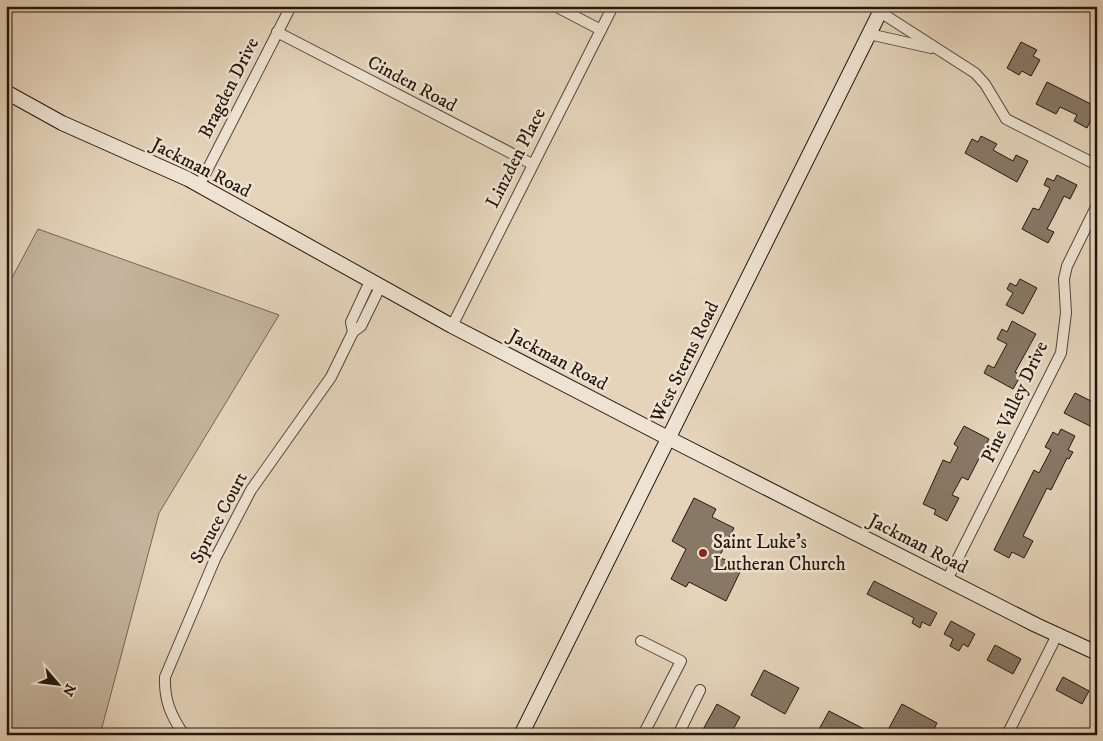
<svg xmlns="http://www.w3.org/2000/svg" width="1103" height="741" viewBox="0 0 1103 741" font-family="'IM FELL DW Pica',serif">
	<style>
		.green { fill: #c4b49d; stroke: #746656 }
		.building { fill: #887967; stroke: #24170e }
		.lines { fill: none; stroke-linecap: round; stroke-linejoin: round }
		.street-casing { stroke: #544639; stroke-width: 12 }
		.secondary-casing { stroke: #24170e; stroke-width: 16 }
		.street { stroke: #eee3d2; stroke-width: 10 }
		.secondary { stroke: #eee3d2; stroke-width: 14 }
		.poi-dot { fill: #8f2418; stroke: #eee3d2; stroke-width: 2 }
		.labels { text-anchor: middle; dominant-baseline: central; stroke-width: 5; stroke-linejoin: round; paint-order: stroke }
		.street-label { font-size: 19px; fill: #24170e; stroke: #eee3d2 }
		.poi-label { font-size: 19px; fill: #24170e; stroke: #eee3d2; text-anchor: start }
	</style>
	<rect width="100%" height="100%" fill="#e5d4ba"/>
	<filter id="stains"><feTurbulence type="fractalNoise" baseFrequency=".004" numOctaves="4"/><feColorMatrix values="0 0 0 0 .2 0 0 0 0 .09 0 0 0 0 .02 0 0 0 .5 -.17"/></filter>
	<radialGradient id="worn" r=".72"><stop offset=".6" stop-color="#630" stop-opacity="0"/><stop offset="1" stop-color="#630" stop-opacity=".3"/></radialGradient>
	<!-- green -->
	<path class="green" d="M38,229L279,315L159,513L100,735H6V289Z"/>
	<!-- building -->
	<g class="building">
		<path d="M1021,42L1037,50L1033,56L1040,60L1031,76L1022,71L1019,75L1007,68Z"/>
		<path d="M1047,82L1097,107L1087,128L1074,121L1077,115L1060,107L1056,114L1036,104Z"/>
		<path d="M981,136L997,144L993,150L1013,161L1016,155L1028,161L1017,182L965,153L972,139L978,142Z"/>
		<path d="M1057,175L1077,185L1070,199L1064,196L1053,218L1047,229L1054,232L1048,243L1022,229L1033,208L1039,210L1050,188L1044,185L1047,178L1054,181Z"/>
		<path d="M1020,279L1037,288L1023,314L1006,305L1013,293L1007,289L1010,283L1016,286Z"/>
		<path d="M1012,321L1036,334L1015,372L1021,375L1013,389L984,373L988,365L994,368L1007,344L997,339L1002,329L1007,332Z"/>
		<path d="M1075,393L1097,404L1092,415L1097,417L1092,427L1064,413Z"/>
		<path d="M964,426L989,439L968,480L962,477L952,495L959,498L947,521L934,514L936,510L923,504L943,460L950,463L958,447L954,444Z"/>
		<path d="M1061,429L1075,436L1068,450L1073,452L1069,459L1067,458L1051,490L1047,488L1023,536L1033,541L1024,558L1012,552L1009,558L994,550L1034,470L1039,473L1051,450L1045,447L1053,432L1058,435Z"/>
		<path d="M694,498L716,509L712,517L734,528L719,557L742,568L726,601L689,582L686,587L671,579L686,549L672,541Z"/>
		<path d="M874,581L937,613L930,626L922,622L920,628L912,623L914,618L867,594Z"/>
		<path d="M951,621L975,634L968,647L963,644L959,651L950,646L953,639L944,634Z"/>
		<path d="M995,645L1021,659L1013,674L987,660Z"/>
		<path d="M764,670L799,688L785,714L751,695Z"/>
		<path d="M1063,677L1089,691L1082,704L1056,690Z"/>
		<path d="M717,704L740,717L730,735H700Z"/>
		<path d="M902,704L937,723L931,735H902L889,728Z"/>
		<path d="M829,711L864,729L861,735H816Z"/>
	</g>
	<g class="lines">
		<defs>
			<g id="street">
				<path d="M555,6L601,30"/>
				<path d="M880,12L975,73L985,84L1006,119L1097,165"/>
				<path d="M277,32L532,164"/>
				<path d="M869,34L931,48"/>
				<path d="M199,186L291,6"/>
				<path d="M452,326L613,6"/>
				<path d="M353,332L351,322L371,279"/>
				<path d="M947,580L1061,353L1066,313L1064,279L1067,266L1097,205"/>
				<path d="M641,641L681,661L643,735"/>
				<path d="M184,735C171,716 164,700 165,677L215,559L251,490L331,377L353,332L361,326L381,285"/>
				<path d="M678,735L700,690"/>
				<path d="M1007,735L1058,633"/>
			</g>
			<g id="secondary">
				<path d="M6,92L62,123L188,179L452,326L668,438L1036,625L1097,653"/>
				<path d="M521,735L883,6"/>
			</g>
		</defs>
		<!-- street casing -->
		<use href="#street" class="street-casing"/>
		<!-- secondary casing -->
		<use href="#secondary" class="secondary-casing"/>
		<!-- street -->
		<use href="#street" class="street"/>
		<!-- secondary -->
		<use href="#secondary" class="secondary"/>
	</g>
	<!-- markers -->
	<circle class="poi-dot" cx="703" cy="553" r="5"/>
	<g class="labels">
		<!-- street labels -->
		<g class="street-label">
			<text transform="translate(412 84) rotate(28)">Cinden Road</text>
			<text transform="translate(229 88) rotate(-63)">Bragden Drive</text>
			<text transform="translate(516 158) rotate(-63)">Linzden Place</text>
			<text transform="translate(201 168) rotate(27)">Jackman Road</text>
			<text transform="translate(558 360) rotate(28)">Jackman Road</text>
			<text transform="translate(685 362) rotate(-64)">West Sterns Road</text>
			<text transform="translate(1015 402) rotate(-65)">Pine Valley Drive</text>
			<text transform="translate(219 518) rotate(-62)">Spruce Court</text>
			<text transform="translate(918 544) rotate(27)">Jackman Road</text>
		</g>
		<!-- poi labels -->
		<g class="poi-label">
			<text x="713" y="542">Saint Luke's<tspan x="713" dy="22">Lutheran Church</tspan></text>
		</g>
	</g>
	<!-- margin -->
	<rect width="1103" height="741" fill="none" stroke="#e5d4ba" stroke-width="25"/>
	<rect x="8" y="8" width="1088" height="726" fill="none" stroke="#24170e" stroke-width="2.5"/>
	<rect x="12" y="12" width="1078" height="716" fill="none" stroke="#24170e"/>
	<!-- north arrow -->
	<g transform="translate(58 684) rotate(118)" stroke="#eee3d2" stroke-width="4" paint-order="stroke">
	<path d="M0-4L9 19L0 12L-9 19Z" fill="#24170e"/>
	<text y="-8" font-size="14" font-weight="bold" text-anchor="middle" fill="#24170e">N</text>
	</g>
	<rect width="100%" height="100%" filter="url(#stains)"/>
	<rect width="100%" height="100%" fill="url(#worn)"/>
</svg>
